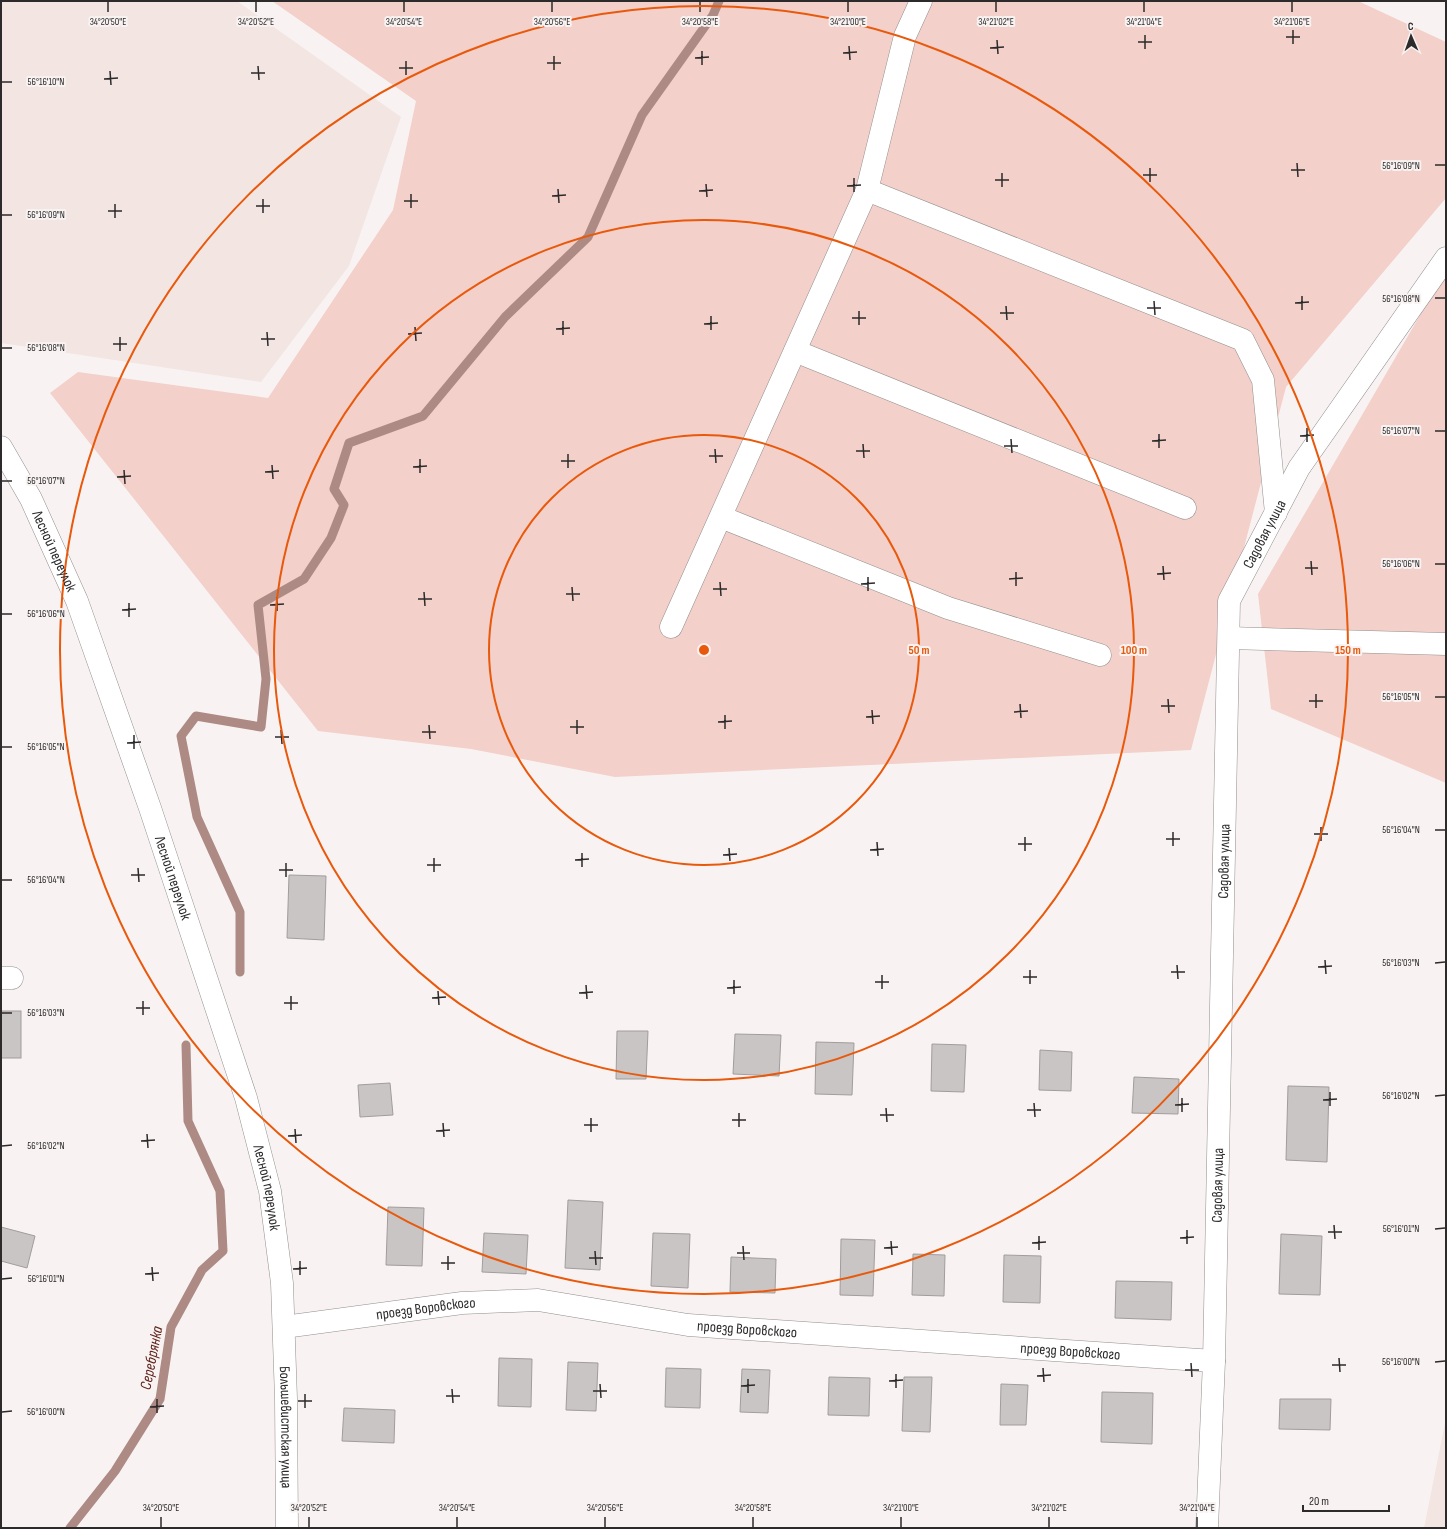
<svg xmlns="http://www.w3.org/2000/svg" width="1447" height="1529" viewBox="0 0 1447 1529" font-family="'Sofia Sans Condensed',sans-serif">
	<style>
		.built { fill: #f2e5e2 }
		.green { fill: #f3d0c9 }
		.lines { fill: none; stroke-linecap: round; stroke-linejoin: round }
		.stream { stroke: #ae8a84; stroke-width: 9 }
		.building { fill: #c9c5c4; stroke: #a19d9c }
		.minor-casing { stroke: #928e8d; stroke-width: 23 }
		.minor { stroke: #fff; stroke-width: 22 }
		.ticks { fill: none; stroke: #2c2a2a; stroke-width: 1.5 }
		.ring { fill: none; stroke: #e8590c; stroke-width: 2 }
		.labels { text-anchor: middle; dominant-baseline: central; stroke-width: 4; stroke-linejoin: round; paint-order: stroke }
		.street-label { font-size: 15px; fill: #2c2a2a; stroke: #f8f3f2 }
		.water-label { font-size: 16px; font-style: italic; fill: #60241c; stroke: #f8f3f2 }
		.ticks-label { font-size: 10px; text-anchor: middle; fill: #2c2a2a; stroke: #f8f3f2; stroke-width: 4; stroke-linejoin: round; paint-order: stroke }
		.centre { fill: #e8590c; stroke: #f8f3f2; stroke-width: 2 }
		.ring-label { font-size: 12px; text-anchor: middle; font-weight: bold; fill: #e8590c; stroke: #f8f3f2; stroke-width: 4; stroke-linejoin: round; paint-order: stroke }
	</style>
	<rect width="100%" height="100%" fill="#f8f3f2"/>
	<!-- built -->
	<g class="built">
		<path d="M1,1H237L401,117L349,266L261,382L1,343Z"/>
		<path d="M1446,1418V1528H1424Z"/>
	</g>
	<!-- green -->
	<g class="green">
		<path d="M272,1H1358L1446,42V198L1286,387L1191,750L615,777L471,749L318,731L50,393L78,372L268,398L393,210L416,101Z"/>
		<path d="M1446,274V783L1271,709L1258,594L1437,286Z"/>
	</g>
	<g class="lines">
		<!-- stream -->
		<g class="stream">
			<path d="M240,972V912L197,817L181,736L196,716L261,727L266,679L258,605L304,579L331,538L344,505L334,489L349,443L423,416L505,317L588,237L642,115L713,15L719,1"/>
			<path d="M70,1528L115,1471L160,1399L171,1327L202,1270L223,1251L220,1191L188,1121L186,1045"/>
		</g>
	</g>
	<!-- building -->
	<g class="building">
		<path d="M289,875L326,876L324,940L287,938Z"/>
		<rect x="1" y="1011" width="20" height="47"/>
		<path d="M617,1031H648L646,1079H616Z"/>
		<path d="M735,1034L781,1035L779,1076L733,1074Z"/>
		<path d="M816,1042L854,1043L852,1095L815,1094Z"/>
		<path d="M932,1044L966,1045L964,1092L931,1091Z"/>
		<path d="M1040,1050L1072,1052L1071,1091L1039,1090Z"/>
		<path d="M1134,1077L1179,1079L1178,1114L1132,1113Z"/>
		<path d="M390,1083L393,1115L360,1117L358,1085Z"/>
		<path d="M1288,1086L1329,1087L1327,1162L1286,1160Z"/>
		<path d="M568,1200L603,1202L600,1270L565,1268Z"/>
		<path d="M388,1207L424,1208L422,1266L386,1265Z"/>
		<path d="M1,1227L35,1236L27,1268L1,1261Z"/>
		<path d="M484,1233L528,1235L526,1274L482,1272Z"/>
		<path d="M653,1233L690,1234L688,1288L651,1286Z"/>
		<path d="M1281,1234L1322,1236L1320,1295L1279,1294Z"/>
		<path d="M841,1239L875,1240L873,1296L840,1295Z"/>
		<path d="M913,1254L945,1255L944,1296L912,1295Z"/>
		<path d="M1004,1255L1041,1256L1040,1303L1003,1302Z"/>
		<path d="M731,1257L776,1259L775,1293L730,1292Z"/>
		<path d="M1116,1281L1172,1282L1171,1320L1115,1318Z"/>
		<path d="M499,1358L532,1359L531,1407L498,1406Z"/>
		<path d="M568,1362L598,1363L596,1411L566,1410Z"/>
		<path d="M666,1368L701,1369L700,1408L665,1407Z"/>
		<path d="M742,1369L770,1370L768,1413L740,1412Z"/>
		<path d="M829,1377L870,1378L869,1416L828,1415Z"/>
		<path d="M904,1377H932L930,1432L902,1431Z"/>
		<path d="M1001,1384L1028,1385L1026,1425H1000Z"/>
		<path d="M1102,1392L1153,1393L1152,1444L1101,1442Z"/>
		<path d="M1280,1399H1331L1330,1430L1279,1429Z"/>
		<path d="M344,1408L395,1410L394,1443L342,1441Z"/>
	</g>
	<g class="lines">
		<defs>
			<g id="minor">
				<path d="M867,190L905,36L921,1"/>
				<path d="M795,351L1185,508"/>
				<path id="s1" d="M1,447L31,499L77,601L150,808L246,1098L270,1191L282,1283L286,1399L287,1528"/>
				<path d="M721,517L948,608L1100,655"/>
				<path d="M671,627L867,190L1243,340L1263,380L1276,513"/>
				<path d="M1229,638L1446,644"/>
				<path d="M1,978H12"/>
				<path id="s2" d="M284,1327L462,1303L538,1300L688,1325L1214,1361"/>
				<path id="s3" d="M1207,1528L1214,1361L1229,601L1299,468L1446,258"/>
			</g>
		</defs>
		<!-- minor casing -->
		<use href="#minor" class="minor-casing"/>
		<!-- minor -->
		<use href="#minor" class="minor"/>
	</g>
	<!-- ticks -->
	<path class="ticks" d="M108,2V12M256,2V12M404,2V12M552,2V12M700,2V12M848,2V12M996,2V12M1144,2V12M1292,2V12M1293,30V44M1145,35V49M1286,37H1300M997,40L998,54M1138,42H1152M849,46L850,60M990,48L1004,47M702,51V65M843,53L857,52M554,56V70M695,58L709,57M406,61V75M547,63H561M258,66L259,80M399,68H413M110,71L111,85M251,73H265M104,79L118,78M2,82H12M1297,163L1298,177M1435,165H1445M1150,168V182M1291,170H1305M1002,173V187M1143,175H1157M854,178V192M995,180H1009M706,184L707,197M847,186L861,185M558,189L559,203M699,191L713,190M411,194V208M552,196L566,195M263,199V213M404,201H418M115,204V218M256,206H270M108,211H122M2,215H12M1302,296V310M1435,298H1445M1154,301L1155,315M1295,303L1309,302M1006,306L1007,320M1147,308H1161M859,311V325M1000,313H1014M711,316V330M852,318H866M563,321V335M704,324L718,323M415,327L416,341M556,329L570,328M267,332L268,346M408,334L422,333M120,337V351M261,339H275M113,344H127M2,348H12M1307,428V442M1435,431H1445M1159,434V448M1300,436L1314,435M1011,439L1012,453M1152,441L1166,440M863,444L864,458M1004,446H1018M715,449L716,463M856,451H870M568,454V468M709,456H723M420,459V473M561,461H575M272,465L273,479M413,467L427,466M124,470L125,484M265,472L279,471M117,477L131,476M2,481H12M1311,561L1312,575M1435,564H1445M1163,566L1164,580M1305,568H1318M1016,572V586M1157,574L1171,573M868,577V591M1009,579L1023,578M720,582L721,596M861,584L875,583M572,587L573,601M713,589H727M424,592L425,606M566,594H580M277,597V611M418,599H432M129,603V617M270,605L284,604M122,610L136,609M2,614H12M1316,694V708M1435,697H1445M1168,699L1169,713M1309,701H1323M1020,704L1021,718M1161,706H1175M872,710L873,724M1014,712L1028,711M725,715V729M866,717L880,716M577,720V734M718,722L732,721M429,725L430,739M570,727H584M281,730L282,744M422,732H436M134,735V749M275,737H289M127,743L141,742M2,747H12M1321,827V841M1435,830H1445M1173,832V846M1314,834H1328M1025,837V851M1166,839H1180M877,842L878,856M1018,844H1032M729,848L730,861M870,850L884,849M582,853V867M723,855L737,854M434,858V872M575,860L589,859M286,863V877M427,865H441M138,868L139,882M279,870H293M131,875H145M2,880H12M1325,960L1326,974M1435,963L1445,962M1177,965L1178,979M1318,967L1332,966M1030,970V984M1171,972H1185M882,975V989M1023,977H1037M734,980V994M875,982H889M586,985L587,999M727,988L741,987M438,991L439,1005M579,993L593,992M291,996V1010M432,998L446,997M143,1001V1015M284,1003H298M136,1008H150M2,1013H12M1330,1092V1106M1435,1096L1445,1095M1182,1098V1112M1323,1100L1337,1099M1034,1103L1035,1117M1175,1105L1189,1104M886,1108L887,1122M1027,1110H1041M739,1113V1127M880,1115H894M591,1118V1132M732,1120H746M443,1123L444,1137M584,1125H598M295,1129L296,1143M436,1131L450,1130M147,1134L148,1148M288,1136L302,1135M141,1141L155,1140M2,1146L12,1145M1334,1225L1335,1239M1435,1229L1445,1228M1187,1230V1244M1328,1232H1342M1039,1236V1250M1180,1238L1194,1237M891,1241L892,1255M1032,1243L1046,1242M743,1246L744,1260M884,1248L898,1247M595,1251L596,1265M737,1253H750M448,1256V1270M589,1258H603M300,1261V1275M441,1263H455M152,1267L153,1281M293,1269L307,1268M145,1274L159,1273M2,1279L12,1278M1339,1358L1340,1372M1435,1362L1445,1361M1191,1363L1192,1377M1332,1365H1346M1043,1368L1044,1382M1185,1370H1199M896,1374V1388M1037,1376L1051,1375M748,1379V1393M889,1381L903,1380M600,1384L601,1398M741,1386L755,1385M452,1389L453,1403M593,1391H607M305,1394V1408M446,1396H460M157,1399V1413M298,1401H312M150,1407L164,1406M2,1412L12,1411M161,1517V1527M309,1517V1527M457,1517V1527M605,1517V1527M753,1517V1527M901,1517V1527M1049,1517V1527M1197,1517V1527"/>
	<!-- distance rings -->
	<g class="ring">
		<circle cx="704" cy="650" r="215"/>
		<circle cx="704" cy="650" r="430"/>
		<circle cx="704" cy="650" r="644"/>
	</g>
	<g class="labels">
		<!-- street labels -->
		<g class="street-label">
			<text stroke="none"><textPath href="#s3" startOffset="1003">Садовая улица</textPath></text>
			<text stroke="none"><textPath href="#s1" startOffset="117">Лесной переулок</textPath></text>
			<text stroke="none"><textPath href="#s3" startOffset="667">Садовая улица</textPath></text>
			<text stroke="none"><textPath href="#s1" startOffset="465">Лесной переулок</textPath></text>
			<text stroke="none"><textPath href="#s3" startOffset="343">Садовая улица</textPath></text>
			<text stroke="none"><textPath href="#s1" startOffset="789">Лесной переулок</textPath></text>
			<text stroke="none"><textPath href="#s2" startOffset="143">проезд Воровского</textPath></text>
			<text stroke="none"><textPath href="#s2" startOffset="467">проезд Воровского</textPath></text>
			<text stroke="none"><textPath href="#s2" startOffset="791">проезд Воровского</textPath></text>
			<text stroke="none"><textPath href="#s1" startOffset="1030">Большевистская улица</textPath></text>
		</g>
		<!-- water labels -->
		<g class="water-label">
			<text transform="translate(152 1358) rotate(-79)">Серебрянка</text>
		</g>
	</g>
	<g class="ticks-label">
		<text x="108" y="25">34°20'50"E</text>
		<text x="256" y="25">34°20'52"E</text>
		<text x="404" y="25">34°20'54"E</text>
		<text x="552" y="25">34°20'56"E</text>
		<text x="700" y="25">34°20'58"E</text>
		<text x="848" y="25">34°21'00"E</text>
		<text x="996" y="25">34°21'02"E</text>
		<text x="1144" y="25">34°21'04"E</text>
		<text x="1292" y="25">34°21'06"E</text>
		<text x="46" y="85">56°16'10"N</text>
		<text x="1401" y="169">56°16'09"N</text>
		<text x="46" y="218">56°16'09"N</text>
		<text x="1401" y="302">56°16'08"N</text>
		<text x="46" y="351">56°16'08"N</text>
		<text x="1401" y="434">56°16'07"N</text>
		<text x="46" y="484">56°16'07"N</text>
		<text x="1401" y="567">56°16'06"N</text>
		<text x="46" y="617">56°16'06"N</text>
		<text x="1401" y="700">56°16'05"N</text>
		<text x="46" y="750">56°16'05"N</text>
		<text x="1401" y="833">56°16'04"N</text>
		<text x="46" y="883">56°16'04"N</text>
		<text x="1401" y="966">56°16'03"N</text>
		<text x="46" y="1016">56°16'03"N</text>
		<text x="1401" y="1099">56°16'02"N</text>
		<text x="46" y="1149">56°16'02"N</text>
		<text x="1401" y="1232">56°16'01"N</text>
		<text x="46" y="1282">56°16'01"N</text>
		<text x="1401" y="1365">56°16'00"N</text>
		<text x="46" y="1415">56°16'00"N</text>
		<text x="161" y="1511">34°20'50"E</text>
		<text x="309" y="1511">34°20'52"E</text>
		<text x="457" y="1511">34°20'54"E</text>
		<text x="605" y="1511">34°20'56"E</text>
		<text x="753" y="1511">34°20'58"E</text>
		<text x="901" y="1511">34°21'00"E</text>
		<text x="1049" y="1511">34°21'02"E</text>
		<text x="1197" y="1511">34°21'04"E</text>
	</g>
	<circle cx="704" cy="650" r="6" class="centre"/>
	<g class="ring-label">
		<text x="919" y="654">50 m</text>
		<text x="1134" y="654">100 m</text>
		<text x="1348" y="654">150 m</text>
	</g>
	<!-- border -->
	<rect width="1447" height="1529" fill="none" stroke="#2c2a2a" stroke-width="4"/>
	<!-- north arrow -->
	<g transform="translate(1411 36) rotate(358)" stroke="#f8f3f2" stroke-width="3" paint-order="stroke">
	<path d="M0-3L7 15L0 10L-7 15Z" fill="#2c2a2a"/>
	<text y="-6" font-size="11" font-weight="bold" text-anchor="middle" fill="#2c2a2a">С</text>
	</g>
	<!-- scale -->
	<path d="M1303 1505v6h86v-6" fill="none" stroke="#2c2a2a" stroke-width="2"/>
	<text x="1309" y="1505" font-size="12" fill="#2c2a2a" stroke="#f8f3f2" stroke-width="3" paint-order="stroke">20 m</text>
</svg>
